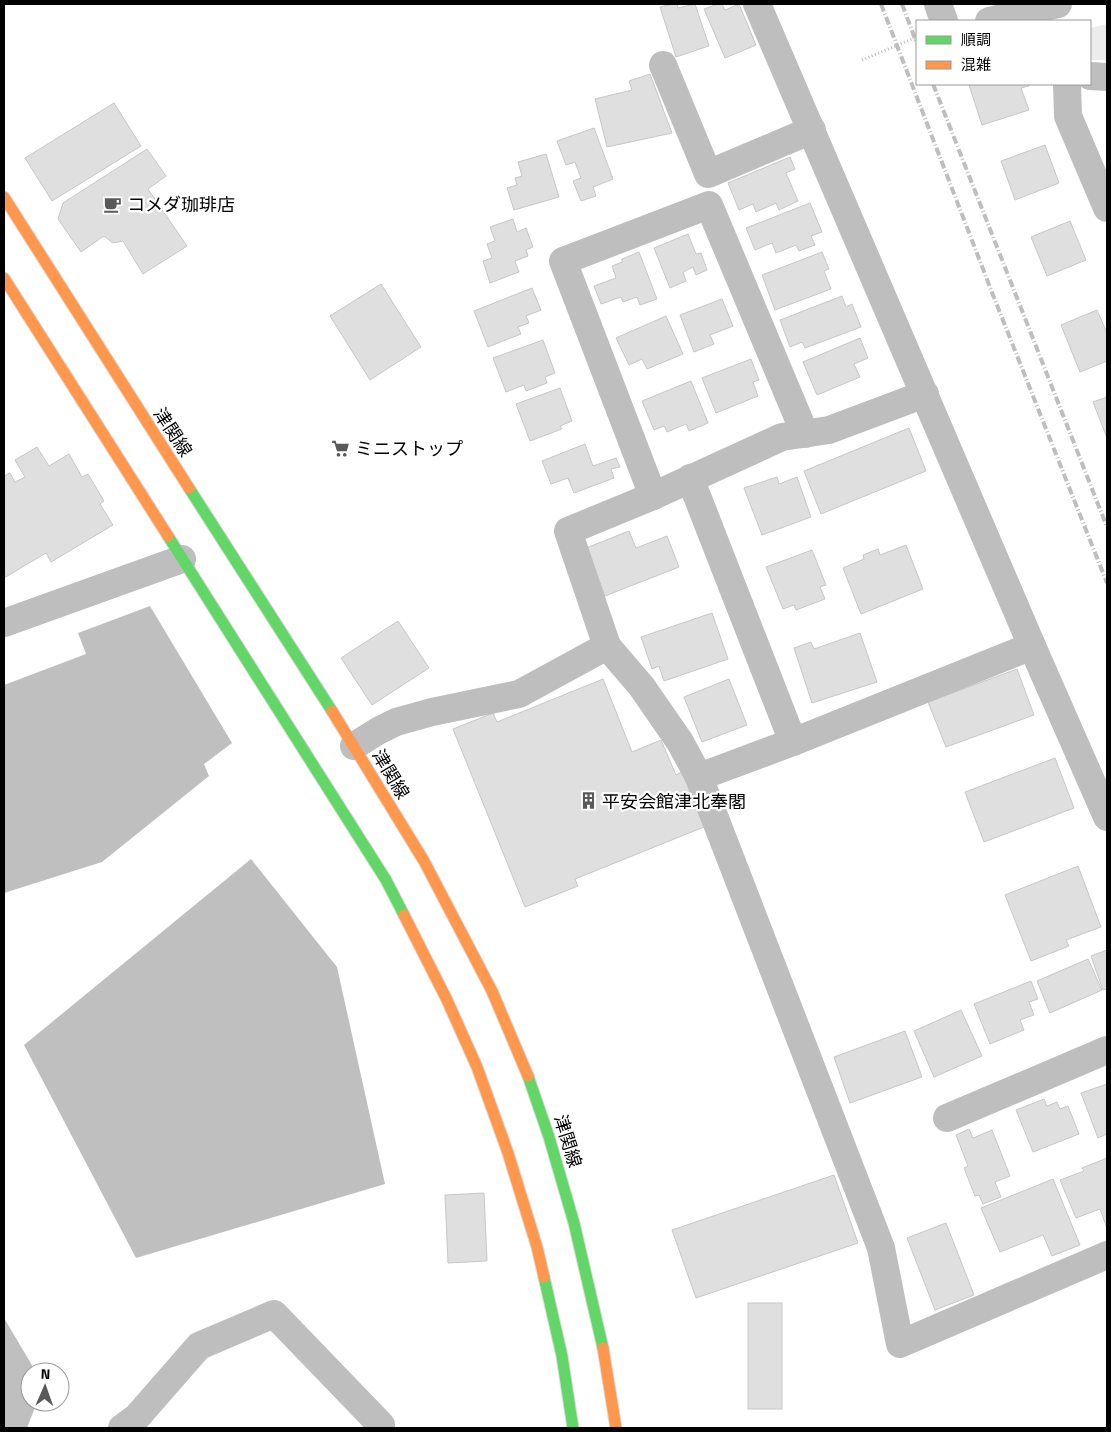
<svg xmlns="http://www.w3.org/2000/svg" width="1111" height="1432" viewBox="0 0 1111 1432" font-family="'Titillium Web','Noto Sans JP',sans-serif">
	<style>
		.green { fill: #ececec }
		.water { fill: #bfbfbf }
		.building { fill: #dfdfdf; stroke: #c7c7c7 }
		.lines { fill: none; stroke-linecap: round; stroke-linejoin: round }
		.fast-casing { stroke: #dbdbdb; stroke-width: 13 }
		.slow-casing { stroke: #dbdbdb; stroke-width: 13 }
		.path { stroke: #b9b9b9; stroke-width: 3; stroke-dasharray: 1 2.5; stroke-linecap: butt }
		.street { stroke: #bebebe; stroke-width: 28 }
		.fast { stroke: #63d668; stroke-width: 11 }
		.slow { stroke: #ff974d; stroke-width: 11 }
		.rail { stroke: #bebebe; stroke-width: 4; stroke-dasharray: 8 2.5 1 2.5; stroke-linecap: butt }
		.labels { text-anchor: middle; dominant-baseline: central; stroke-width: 4.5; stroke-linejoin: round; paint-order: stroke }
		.poi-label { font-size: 18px; fill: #000; stroke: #fff; text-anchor: start }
		.street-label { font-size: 18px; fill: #000; stroke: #fff }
	</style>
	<rect width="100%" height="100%" fill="#fff"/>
	<!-- green -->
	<path class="green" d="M1107,24V60H1090V28Z"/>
	<!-- water -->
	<g class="water">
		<path d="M150,606L232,743L204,764L209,776L102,862L4,893V685L86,654L78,633Z"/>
		<path d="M251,859L337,967L385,1184L136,1258L24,1045Z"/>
		<path d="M4,1318L36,1372H30V1402H37L27,1428H4Z"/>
	</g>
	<!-- building -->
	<g class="building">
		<path d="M673,4H677L678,8L695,4L709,46L676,57L660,7Z"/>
		<path d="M718,4H722L725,10L739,4L756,45L725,58L704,9Z"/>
		<path d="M650,74L672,133L607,147L595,99L632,90L629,81Z"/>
		<path d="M974,84H1028L1029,86L1021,88L1029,110L982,125L969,85Z"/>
		<path d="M114,103L141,146L52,201L25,158Z"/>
		<path d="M594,128L613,179L593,187L596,196L581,201L573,181L581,178L575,162L566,165L557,141Z"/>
		<path d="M1045,145L1059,183L1015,200L1001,161Z"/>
		<path d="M147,149L166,176L148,189L187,246L143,274L123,241L113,243L104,236L81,252L58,219L63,203Z"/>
		<path d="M546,154L559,197L514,210L507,188L517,185L515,178L522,176L518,162Z"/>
		<path d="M790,157L795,169L786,173L798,201L779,210L776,203L756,212L753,204L739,210L728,183Z"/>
		<path d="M810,203L822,232L811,236L815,245L799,251L796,245L776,253L772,243L755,250L746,228Z"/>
		<path d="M513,219L517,232L526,228L533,247L526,250L528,256L515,261L519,272L490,283L483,261L492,258L487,244L495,241L490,227Z"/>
		<path d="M1070,221L1086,260L1047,276L1031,237Z"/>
		<path d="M688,234L696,254L701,253L707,270L696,275L693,267L683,272L686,281L670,288L654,248Z"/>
		<path d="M639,252L657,299L640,305L637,297L623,302L621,297L601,304L594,286L616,278L612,266L622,262V259Z"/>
		<path d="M822,252L829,269L824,271L831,289L775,310L762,275Z"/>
		<path d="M381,284L421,347L370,380L330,316Z"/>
		<path d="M532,288L541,310L526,316L529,323L518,327L521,334L488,347L474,311Z"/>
		<path d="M842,296L846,307L852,304L861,327L805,348L802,342L790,347L780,320Z"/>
		<path d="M722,299L733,326L710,335L714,344L694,352L680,315Z"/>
		<path d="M1097,310L1107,333V361L1080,372L1061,325Z"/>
		<path d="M666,316L683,354L647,369L642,359L629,365L616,338Z"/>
		<path d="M860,338L868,358L854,364L860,377L817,395L803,362Z"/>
		<path d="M543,340L555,373L545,377L547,383L526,391L524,385L506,392L493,358Z"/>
		<path d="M751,359L759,380L753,382L758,396L716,413L702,378Z"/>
		<path d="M691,381L708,423L689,431L686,424L667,432L664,426L654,430L642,401Z"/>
		<path d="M560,388L572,421L560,426L562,429L530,441L516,404Z"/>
		<path d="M1107,397V438L1093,402Z"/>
		<path d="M909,428L926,471L821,514L804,471Z"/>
		<path d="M585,444L593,466L616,458L620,467L611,469L614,478L574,493L568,478L551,484L542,461Z"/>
		<path d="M37,447L49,466L69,454L82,477L88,474L104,501L100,504L113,525L51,562L46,553L4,578V476L10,473L15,482L25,477L15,460Z"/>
		<path d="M777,477L779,484L797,477L811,517L762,535L744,488Z"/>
		<path d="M629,531L636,548L667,536L679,567L605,596L586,548Z"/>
		<path d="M906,545L923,589L861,614L843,568L864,559L863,555L878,549L880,555Z"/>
		<path d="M812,550L826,585L820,587L825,599L796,610L794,605L783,609L766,567Z"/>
		<path d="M712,613L728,659L664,681L659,666L652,669L641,637Z"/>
		<path d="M398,621L429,668L372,705L341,658Z"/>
		<path d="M860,633L877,682L812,703L794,648L811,642L814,649Z"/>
		<path d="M1017,669L1034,715L946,747L928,702Z"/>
		<path d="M603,679L632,752L661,740L676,775L682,772L704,827L575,879L578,886L525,907L453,729L493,713L497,722Z"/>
		<path d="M729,679L747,725L702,742L684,697Z"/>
		<path d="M1055,758L1074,808L984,842L965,792Z"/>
		<path d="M1078,866L1101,927L1066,940L1069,946L1031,961L1005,895Z"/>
		<path d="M1107,950V989L1103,990L1091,956Z"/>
		<path d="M1088,959L1102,990L1050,1013L1037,981Z"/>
		<path d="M1031,981L1038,999L1029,1002L1034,1015L1020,1020L1024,1030L990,1044L974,1004Z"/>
		<path d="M961,1010L982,1056L934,1077L914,1031Z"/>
		<path d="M905,1031L922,1077L850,1103L834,1057Z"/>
		<path d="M1107,1084V1134L1098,1138L1081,1093Z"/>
		<path d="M1044,1099L1047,1106L1057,1102L1060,1109L1068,1106L1079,1134L1033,1152L1016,1110Z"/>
		<path d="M969,1129L973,1138L992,1130L1010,1176L995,1182L1001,1197L983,1204L979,1195L975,1196L964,1168L968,1166L956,1135Z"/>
		<path d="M1107,1158V1228L1100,1209L1076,1218L1060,1180L1084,1171L1082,1168Z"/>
		<path d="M834,1175L858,1243L696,1298L672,1230Z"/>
		<path d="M1053,1179L1080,1245L1052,1256L1043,1235L1000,1252L981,1208Z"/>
		<path d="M484,1193L487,1261L448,1263L445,1195Z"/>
		<path d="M946,1223L974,1295L935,1310L907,1238Z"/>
		<rect x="748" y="1303" width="34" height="106"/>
	</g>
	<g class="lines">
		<defs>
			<g id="fast">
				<path d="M189,488L332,711"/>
				<path d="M168,536L386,880L404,915"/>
				<path d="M528,1076L549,1137L574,1223L603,1348"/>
				<path d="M544,1277L562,1356L573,1428"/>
			</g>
			<g id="slow">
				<path d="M4,197L189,488"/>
				<path d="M4,278L168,536"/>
				<path d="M332,711L424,861L492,991L528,1076"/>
				<path d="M404,915L447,1000L477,1067L508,1153L537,1247L544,1277"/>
				<path d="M603,1348L616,1428"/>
			</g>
		</defs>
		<!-- fast casing -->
		<use href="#fast" class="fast-casing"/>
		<!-- slow casing -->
		<use href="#slow" class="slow-casing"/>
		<!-- path -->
		<path class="path" d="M862,60L917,37"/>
		<!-- street -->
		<g class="street">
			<path d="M757,4L1032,646L1107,817"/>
			<path d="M938,4L944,21"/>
			<path d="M989,21L1058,4"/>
			<path d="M663,65L708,174L812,130"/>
			<path d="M1090,76L1107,77"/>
			<path d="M1067,84L1068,116L1107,208"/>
			<path d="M690,478L793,742"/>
			<path d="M653,496L563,261L709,205L805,434"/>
			<path d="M4,623L182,559"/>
			<path d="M607,646L642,687L680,742L699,777L881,1248L900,1344L1107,1255"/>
			<path d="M354,746L378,731L396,722L432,712L519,694L607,646L568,531L653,496L782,437L829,430L925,394"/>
			<path d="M699,777L793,742L1032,646"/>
			<path d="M947,1118L1107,1050"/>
			<path d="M122,1428L137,1417L199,1346L274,1314L381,1425"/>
		</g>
		<!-- fast -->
		<use href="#fast" class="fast"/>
		<!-- slow -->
		<use href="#slow" class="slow"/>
		<!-- rail -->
		<g class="rail">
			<path d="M881,4L993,295L1107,583"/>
			<path d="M902,4L917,44"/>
			<path d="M933,84L1107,527"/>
		</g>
	</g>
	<!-- icons -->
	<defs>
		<symbol id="cafe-bare" viewBox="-9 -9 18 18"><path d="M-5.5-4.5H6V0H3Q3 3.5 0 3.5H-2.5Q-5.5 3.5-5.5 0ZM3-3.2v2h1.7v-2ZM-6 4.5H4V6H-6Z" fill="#595959" stroke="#fff" stroke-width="2.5" paint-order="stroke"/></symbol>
		<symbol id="supermarket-bare" viewBox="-9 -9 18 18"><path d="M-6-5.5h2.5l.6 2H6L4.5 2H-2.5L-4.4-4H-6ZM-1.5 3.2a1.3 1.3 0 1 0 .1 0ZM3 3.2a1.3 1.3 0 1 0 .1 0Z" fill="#595959" stroke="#fff" stroke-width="2.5" paint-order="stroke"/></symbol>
		<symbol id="building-bare" viewBox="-9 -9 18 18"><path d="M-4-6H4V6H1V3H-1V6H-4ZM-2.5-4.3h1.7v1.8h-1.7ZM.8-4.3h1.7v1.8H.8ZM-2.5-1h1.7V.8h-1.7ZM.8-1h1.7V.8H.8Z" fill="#595959" stroke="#fff" stroke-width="2.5" paint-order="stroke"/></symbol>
	</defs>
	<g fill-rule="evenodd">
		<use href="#cafe-bare" x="100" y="192" width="25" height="25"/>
		<use href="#supermarket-bare" x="328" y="436" width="25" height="25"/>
		<use href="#building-bare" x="576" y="788" width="25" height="25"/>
	</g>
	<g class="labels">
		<!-- poi labels -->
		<g class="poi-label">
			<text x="127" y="204">コメダ珈琲店</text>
			<text x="355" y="448">ミニストップ</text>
			<text x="602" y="801">平安会館津北奉閣</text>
		</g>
		<!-- street labels -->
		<g class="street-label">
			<text transform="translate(173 432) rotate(57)">津関線</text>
			<text transform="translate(391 774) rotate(59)">津関線</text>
			<text transform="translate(568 1141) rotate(73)">津関線</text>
		</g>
	</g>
	<!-- border -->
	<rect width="1111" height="1432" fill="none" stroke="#000000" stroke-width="10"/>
	<!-- legend -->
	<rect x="916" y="20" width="175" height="65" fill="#ffffff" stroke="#999999"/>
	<rect x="926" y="36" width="25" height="8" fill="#63d668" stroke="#999999"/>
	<text x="961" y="45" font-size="15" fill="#000000">順調</text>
	<rect x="926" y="61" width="25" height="8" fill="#ff974d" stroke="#999999"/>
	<text x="961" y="70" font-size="15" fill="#000000">混雑</text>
	<!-- north arrow -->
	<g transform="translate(45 1387) rotate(2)"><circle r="24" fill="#ffffff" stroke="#999999"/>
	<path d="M0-4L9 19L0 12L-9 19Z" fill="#595959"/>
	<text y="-8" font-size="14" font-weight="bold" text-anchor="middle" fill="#000000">N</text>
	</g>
</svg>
